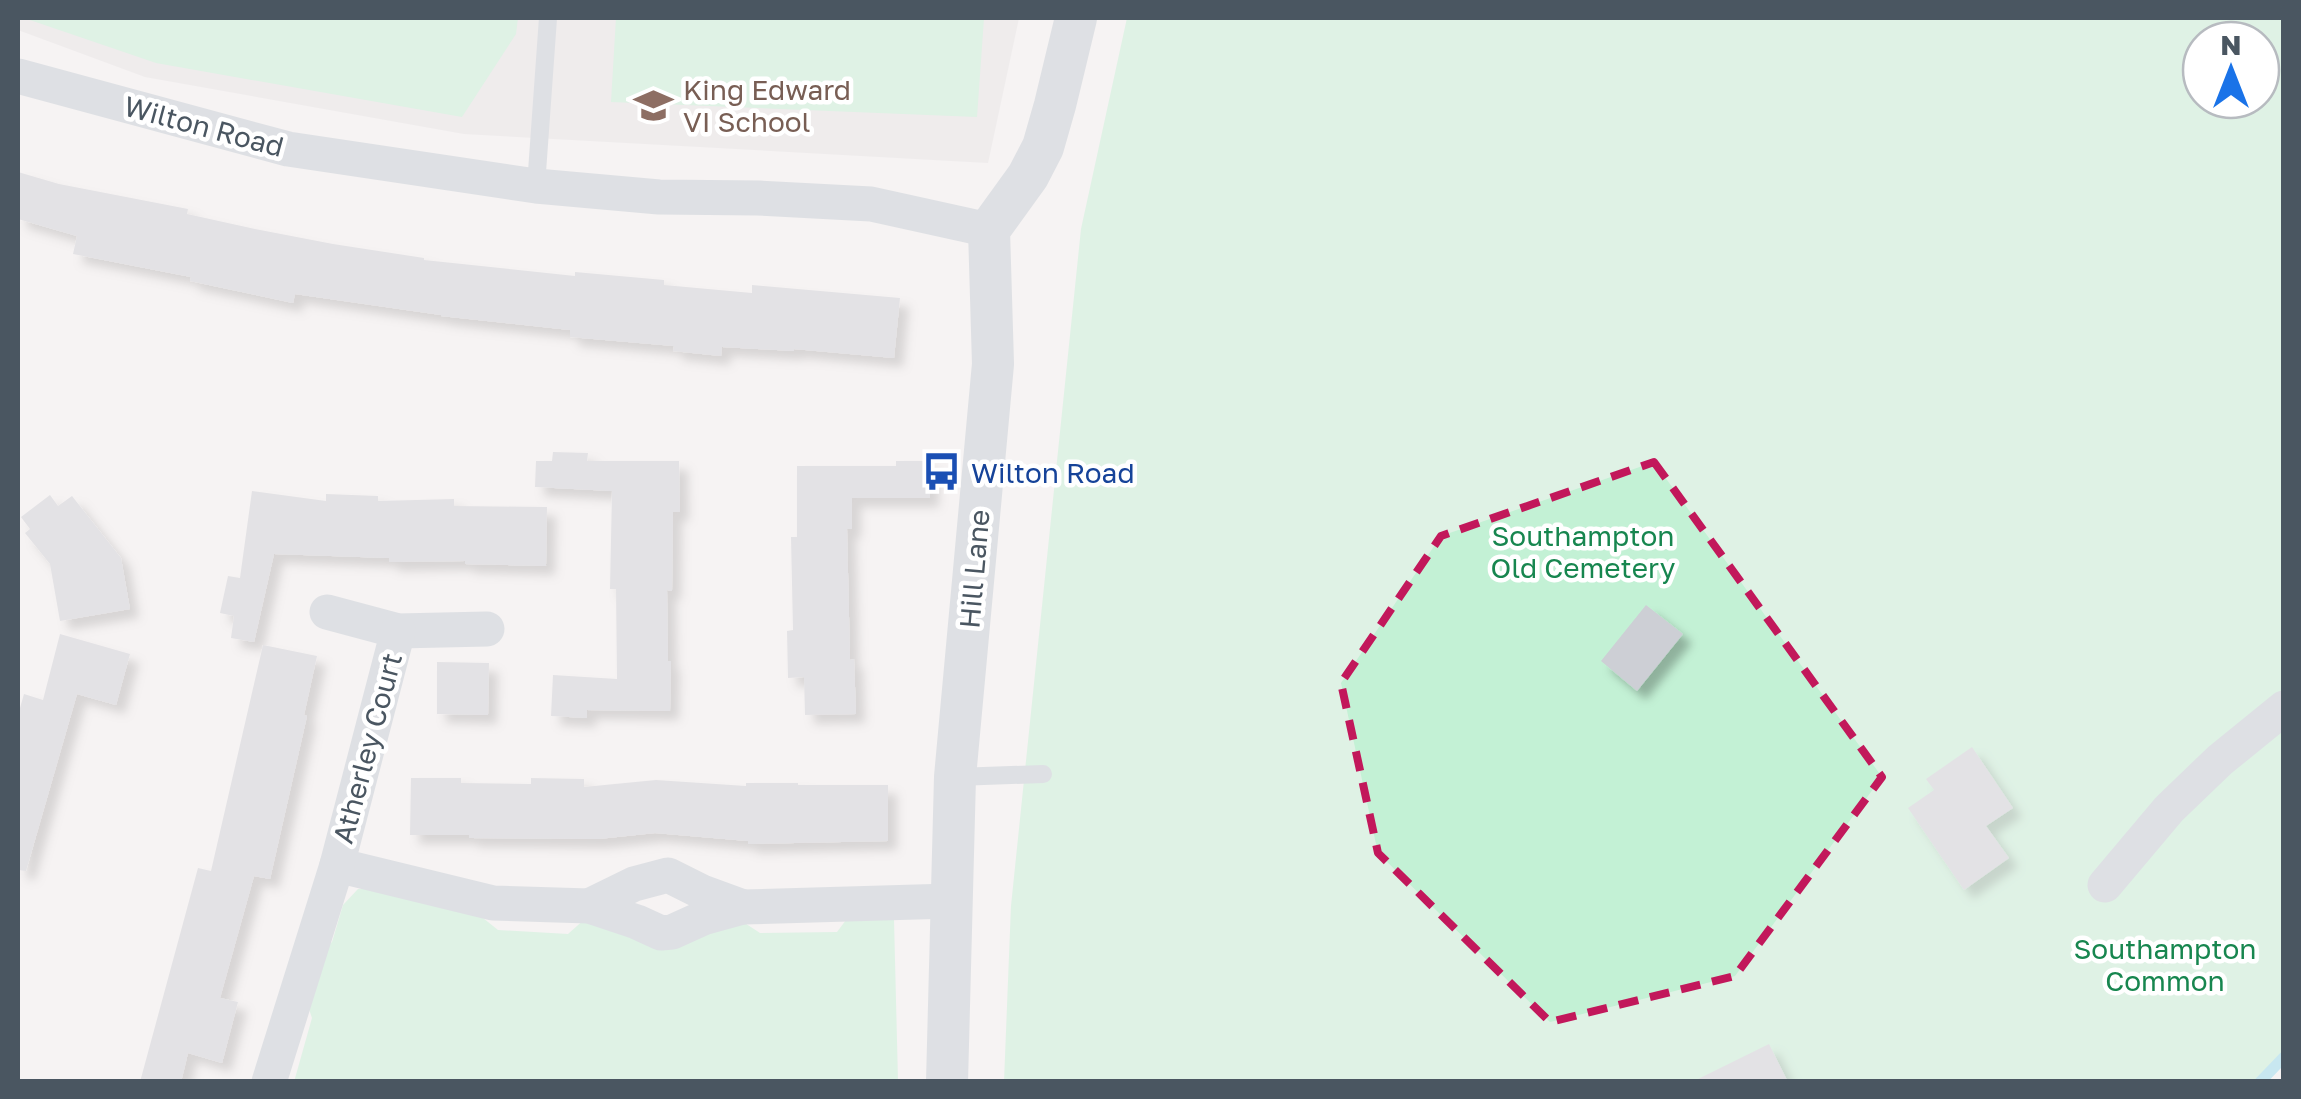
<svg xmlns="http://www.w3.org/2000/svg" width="2301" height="1099" viewBox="0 0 2301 1099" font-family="'Golos Text',sans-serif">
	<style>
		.education { fill: #e6e4e5 }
		.green { fill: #c3f1d5; fill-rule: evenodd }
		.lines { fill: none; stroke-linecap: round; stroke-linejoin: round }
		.stream { stroke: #90daee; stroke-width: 11 }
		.building { fill: #cdcfd5; filter: url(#shadow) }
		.service { stroke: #c1cad2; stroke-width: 18 }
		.minor { stroke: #c1cad2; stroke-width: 35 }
		.tertiary { stroke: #c1cad2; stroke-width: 42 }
		.marked { fill: none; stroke: #c2185b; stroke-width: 8; stroke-dasharray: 20 12; stroke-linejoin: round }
		.labels { text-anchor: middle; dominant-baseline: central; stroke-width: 9; stroke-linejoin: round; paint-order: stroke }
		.education-label { font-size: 28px; fill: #785e54; stroke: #fff; text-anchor: start }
		.street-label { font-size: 28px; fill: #4a5661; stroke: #fff }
		.transit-label { font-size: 28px; fill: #164399; stroke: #fff; text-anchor: start }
		.park-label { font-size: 28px; fill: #17864f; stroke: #fff }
	</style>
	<defs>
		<filter id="shadow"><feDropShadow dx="9" dy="9" stdDeviation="5" flood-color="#0004"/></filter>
	</defs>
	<rect width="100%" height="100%" fill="#f5f3f3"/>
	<!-- education -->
	<path class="education" d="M18,18H1019L988,163L464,134L145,77L18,30Z"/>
	<!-- green -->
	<g class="green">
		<path d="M24,18H518L516,34L462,117L156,63Z"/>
		<path d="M616,18H984L977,117L611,102Z"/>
		<path d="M1127,18H2283L2284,1057L2260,1081L1004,1082L1011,906L1081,229ZM2201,40H2261V100H2201Z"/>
		<path d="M379,888L478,914L498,930L568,934L586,918L632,934L650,947L677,945L737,918L760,933L837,932L846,920H894L898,1081L294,1082L312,1018L305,997L315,956L332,942L343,905L358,889Z"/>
	</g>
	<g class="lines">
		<!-- stream -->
		<path class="stream" d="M2260,1082L2284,1057"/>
	</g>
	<!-- building -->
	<g class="building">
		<path d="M18,172L59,184L188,209L187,214L255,229L333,244L424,258V260L575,276V272L664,280V285L752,293V285L900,298L894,358L794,349V351L722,347L721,356L673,351L674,346L570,337V330L441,316V315L295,294L293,303L190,281L191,277L73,254L77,236L18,219Z"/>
		<path d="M553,452L588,453L587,461H679L680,512H673L672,591L667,590L668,661H671L670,711L587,710V718L551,716L553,675L617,679L616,589H610L612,491L535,487L536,461H552Z"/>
		<path d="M896,461H930V498H852V529H847L850,660L854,659L856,714L805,715L804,677L788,678L787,631L793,630L791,537H797V466H896Z"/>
		<path d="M252,491L326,501V494L378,496V501L454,499V506L547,507L546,566L465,564V561L389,562V558L274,554L254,642L231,638L234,616L220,613L228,576L240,578Z"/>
		<path d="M50,495L58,506L72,496L121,558L130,609L60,621L50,564L25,533L30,529L21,517Z"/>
		<path d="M1646,605L1683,634L1637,691L1601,661Z"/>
		<path d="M60,634L130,654L116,705L77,694L26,871L18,870V715L24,694L43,700Z"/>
		<path d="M263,645L317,656L304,715L307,716L270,879L254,876L220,998L238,1002L222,1063L188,1053L181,1082H140L198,868L211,871Z"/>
		<path d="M437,662L489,663L488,715L437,714Z"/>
		<path d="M1972,747L2013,808L1986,826L2009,858L1964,890L1908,808L1934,790L1926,779Z"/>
		<path d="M411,778H461V783L531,784V778L584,779V787L656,780L746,786V783H798V785H888V841L748,844V841L655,833L598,839L469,838V835H410Z"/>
		<path d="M1769,1044L1788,1082H1692Z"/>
	</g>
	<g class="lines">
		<!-- service -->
		<g class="service">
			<path d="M536,186L548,18"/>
			<path d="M956,777L1043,774"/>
		</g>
		<!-- minor -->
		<g class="minor">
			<path d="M18,76L288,149L536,186L659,197L758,198L871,204L989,230"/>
			<path d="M327,612L398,631L487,629"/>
			<path d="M337,865L493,903L589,906L637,922L661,933L672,932L703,918L743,907L951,901"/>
			<path d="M2105,885L2169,809L2220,760L2284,708"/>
			<path d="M589,906L634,884L668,875L702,892L743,907"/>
			<path d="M269,1082L337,865L398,631"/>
		</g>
		<!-- tertiary -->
		<path class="tertiary" d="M947,1082L955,777L993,364L989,230L1028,176L1043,147L1055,105L1076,18"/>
	</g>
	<!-- marked area -->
	<path d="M0 0H2301V1099H0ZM1654,462L1882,777L1735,976L1550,1022L1378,853L1341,683L1441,536Z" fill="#f5f3f3" fill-opacity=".55" fill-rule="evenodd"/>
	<path class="marked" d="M1654,462L1882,777L1735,976L1550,1022L1378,853L1341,683L1441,536Z"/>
	<!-- icons -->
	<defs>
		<symbol id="school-bare" viewBox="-9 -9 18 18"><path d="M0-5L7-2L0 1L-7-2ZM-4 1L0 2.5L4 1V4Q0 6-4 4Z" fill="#8d6e63" stroke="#fff" stroke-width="2.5" paint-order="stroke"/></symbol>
		<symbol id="bus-bare" viewBox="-9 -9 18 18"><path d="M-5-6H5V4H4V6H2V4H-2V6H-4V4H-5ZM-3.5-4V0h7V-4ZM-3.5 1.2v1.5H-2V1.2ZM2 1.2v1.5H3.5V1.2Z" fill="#1a4fb4" stroke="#fff" stroke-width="2.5" paint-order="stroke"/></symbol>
	</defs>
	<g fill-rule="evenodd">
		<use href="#school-bare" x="626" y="78" width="55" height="55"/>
		<use href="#bus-bare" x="914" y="444" width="55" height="55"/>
	</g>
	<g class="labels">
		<!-- education labels -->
		<g class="education-label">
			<text x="683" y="89">King Edward<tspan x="683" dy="32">VI School</tspan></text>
		</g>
		<!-- street labels -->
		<g class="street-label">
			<text transform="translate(204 126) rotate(15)">Wilton Road</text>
			<text transform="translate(974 569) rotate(-85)">Hill Lane</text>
			<text transform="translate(367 748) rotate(-75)">Atherley Court</text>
		</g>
		<!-- transit labels -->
		<g class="transit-label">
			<text x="971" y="472">Wilton Road</text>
		</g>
		<!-- park labels -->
		<g class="park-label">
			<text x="1583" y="535">Southampton<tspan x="1583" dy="32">Old Cemetery</tspan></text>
			<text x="2165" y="948">Southampton<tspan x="2165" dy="32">Common</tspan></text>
		</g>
	</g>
	<!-- border -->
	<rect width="2301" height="1099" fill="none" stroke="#4a5661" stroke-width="40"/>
	<!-- north arrow -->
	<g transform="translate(2231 70)"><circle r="48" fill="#ffffff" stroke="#b7bbc0" stroke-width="2.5"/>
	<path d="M0-8L18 38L0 25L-18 38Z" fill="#1a73e8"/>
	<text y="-15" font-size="28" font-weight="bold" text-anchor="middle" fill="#4a5661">N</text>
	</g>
</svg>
